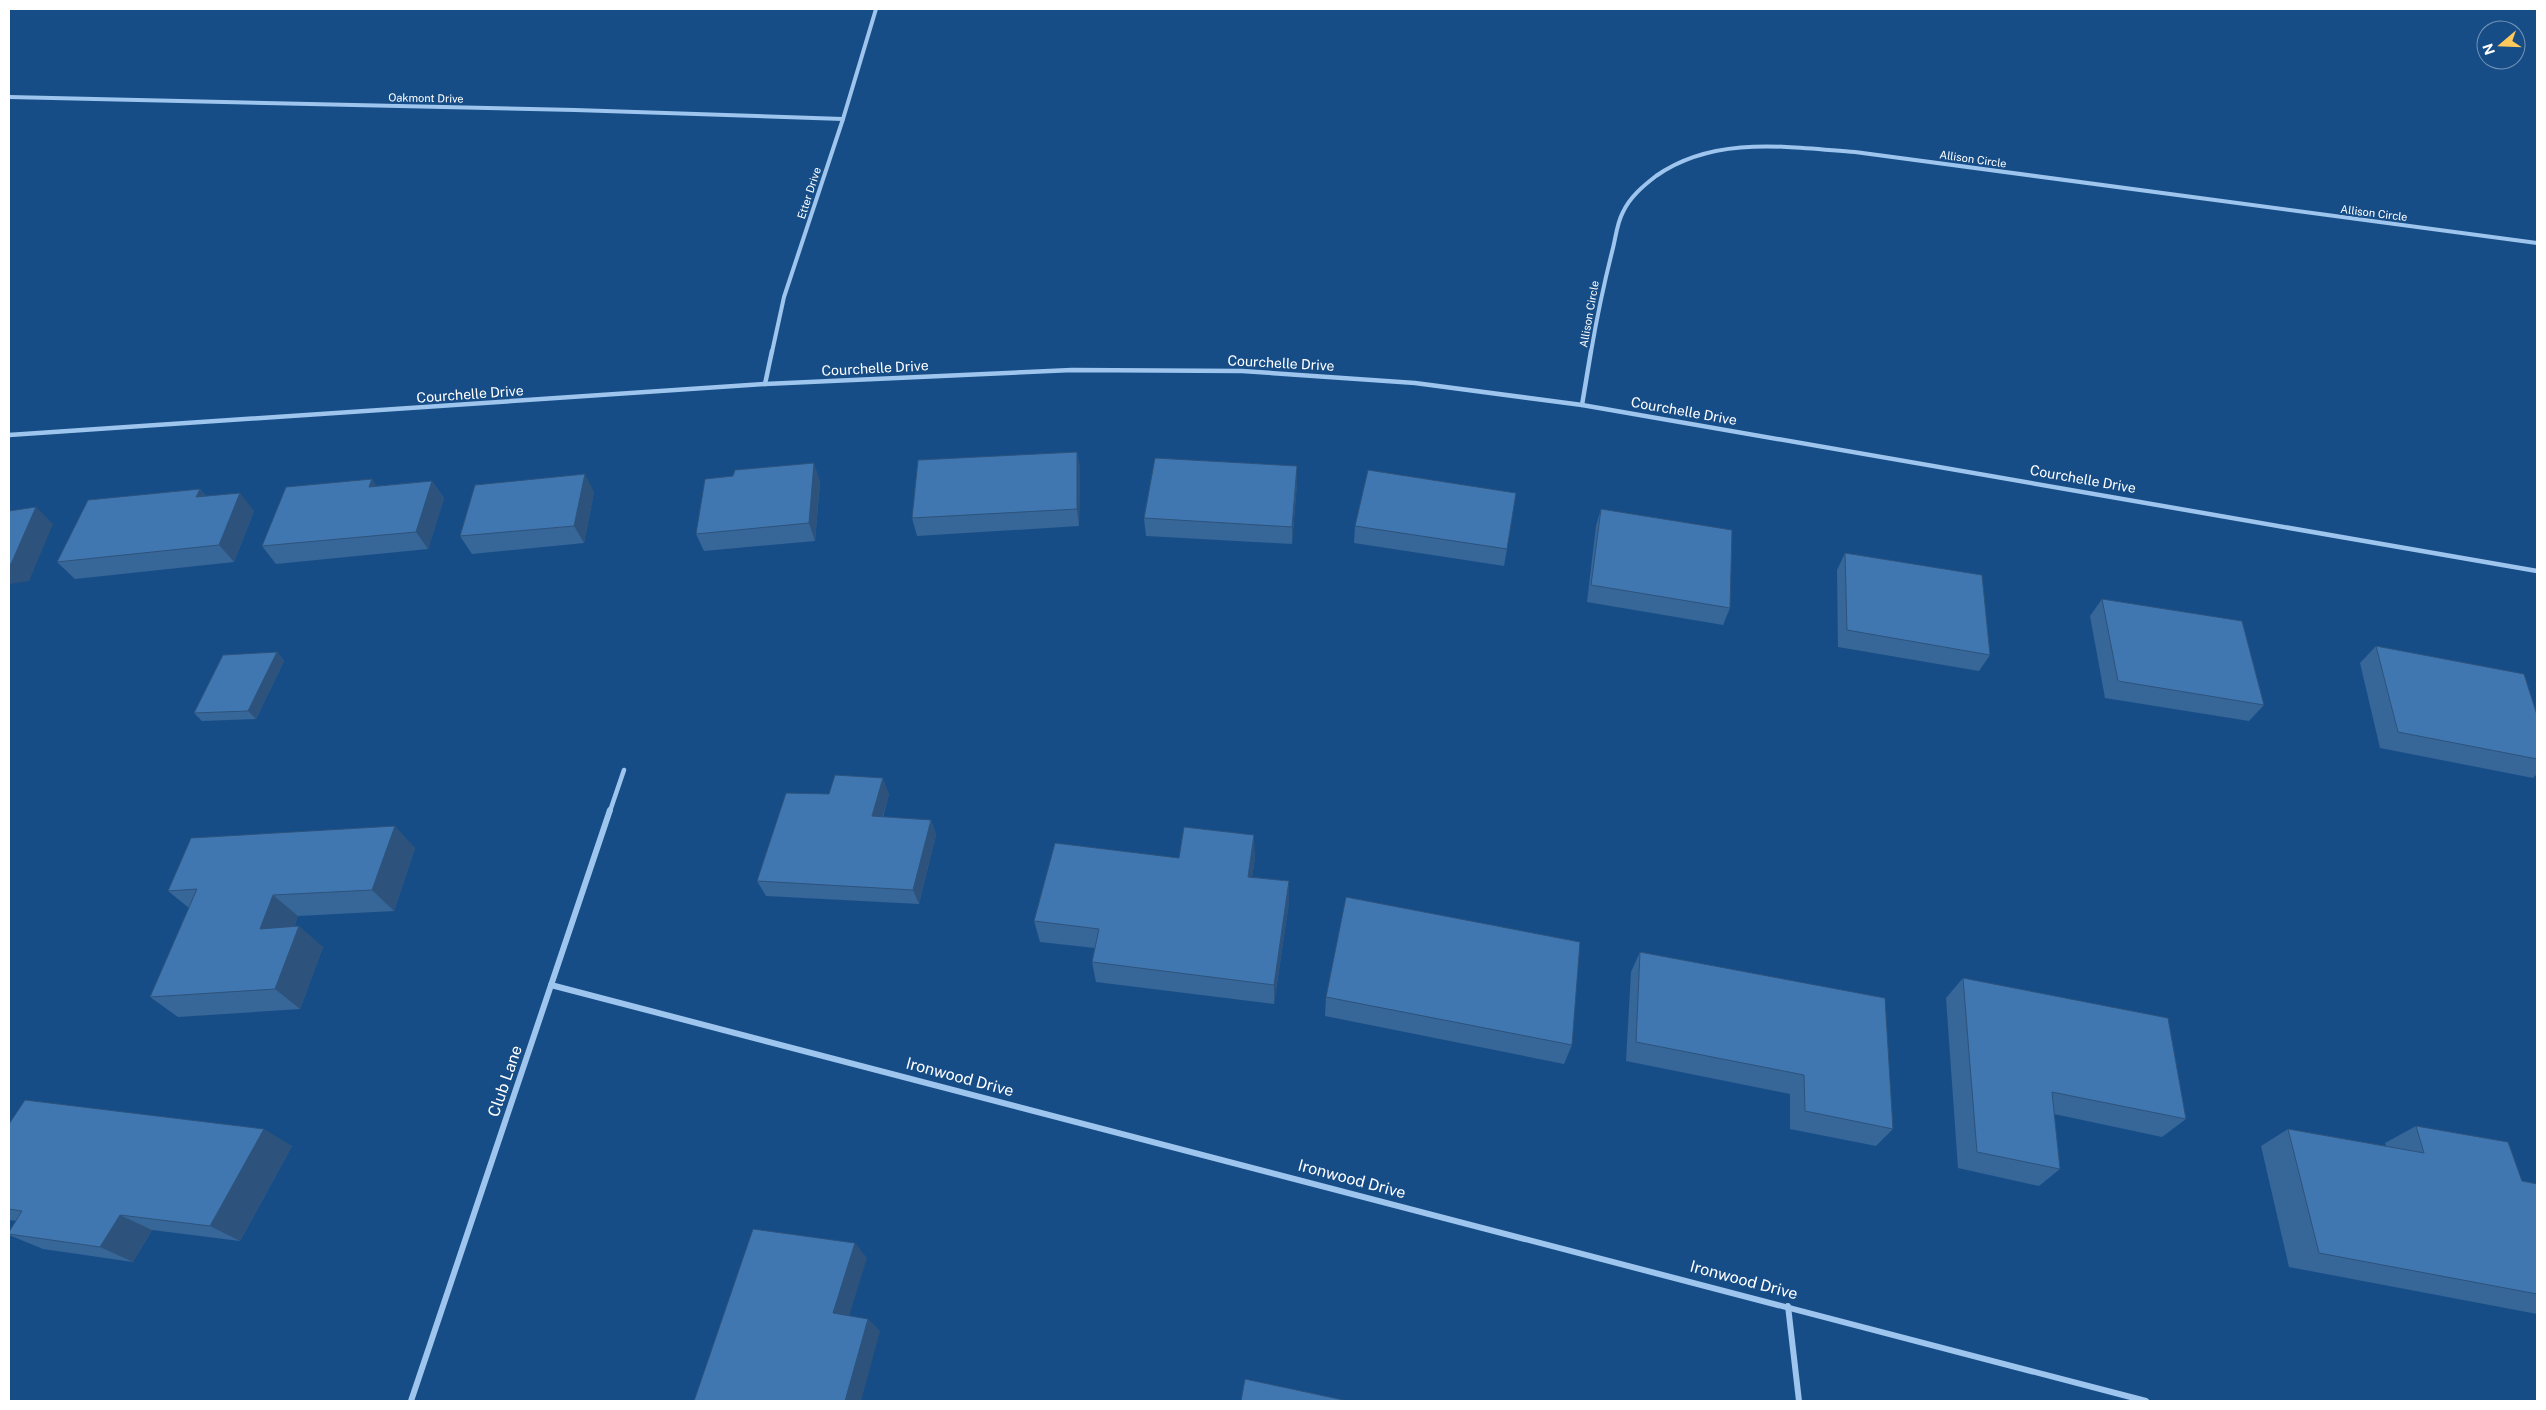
<svg xmlns="http://www.w3.org/2000/svg" width="2546" height="1410" viewBox="0 0 2546 1410" font-family="'Public Sans',sans-serif">
	<style>
		.lines { fill: none; stroke-linecap: round; stroke-linejoin: round }
		.street-far2 { stroke: #9ec5ed; stroke-width: 4 }
		.street-far1 { stroke: #9ec5ed; stroke-width: 4.5 }
		.street { stroke: #9ec5ed; stroke-width: 6 }
		.wall { fill: #376698 }
		.shaded-wall { fill: #2d537c }
		.building { fill: #4077b1; stroke: #2d537c }
		.labels { text-anchor: middle; dominant-baseline: central; stroke-width: 4; stroke-linejoin: round; paint-order: stroke }
		.far-street-label { font-size: 11px; fill: #fff; stroke: #174d87 }
		.street-label { font-size: 14px; fill: #fff; stroke: #174d87 }
		.near-street-label { font-size: 16px; fill: #fff; stroke: #174d87 }
	</style>
	<rect width="100%" height="100%" fill="#174d87"/>
	<g class="lines">
		<!-- street-far2 -->
		<g class="street-far2">
			<path d="M9,97L575,110L843,119"/>
			<path d="M772,352L784,297L843,119L876,9"/>
			<path d="M1591,352C1597,317 1604,283 1613,248C1616,236 1617,223 1623,212C1630,197 1643,186 1656,176C1714,135 1788,147 1855,152L2537,243"/>
		</g>
		<!-- street-far1 -->
		<g class="street-far1">
			<path d="M765,384L772,351"/>
			<path d="M1582,405L1591,351"/>
			<path d="M9,435L765,384L1072,370L1242,371L1415,383L1582,405L2537,571"/>
			<path d="M610,811L624,770"/>
		</g>
		<!-- street -->
		<g class="street">
			<path d="M551,985L2146,1401"/>
			<path d="M1788,1306L1799,1401"/>
			<path d="M411,1401L610,810"/>
		</g>
	</g>
	<!-- wall -->
	<g class="wall">
		<path d="M1077,452L1080,469L1079,526L917,536L912,518Z"/>
		<path d="M1297,466V483L1292,544L1146,536L1144,518Z"/>
		<path d="M372,479L376,486L432,481L444,498L428,549L276,564L262,546Z"/>
		<path d="M820,481L815,541L704,551L696,534Z"/>
		<path d="M200,489L206,496L254,511L234,562L75,579L57,562Z"/>
		<path d="M594,492L584,543L472,554L460,536Z"/>
		<path d="M1601,509L1730,608L1723,625L1587,602L1596,526Z"/>
		<path d="M1355,526L1507,549L1504,566L1354,543Z"/>
		<path d="M1845,553L1990,655L1979,671L1838,647L1837,570Z"/>
		<path d="M2102,599L2264,705L2249,721L2105,698L2090,616Z"/>
		<path d="M2376,646L2537,715V774L2533,778L2380,748L2360,663Z"/>
		<path d="M277,652L284,661L256,719L202,721L194,713Z"/>
		<path d="M829,794H889L883,817L931,820L936,835L919,904L766,896L757,881Z"/>
		<path d="M415,848L394,911L298,916L294,927L323,947L300,1009L178,1017L150,997L189,908L168,891Z"/>
		<path d="M1255,857L1252,877L1289,881V902L1274,1004L1096,982L1092,962L1095,948L1040,942L1034,921L1179,858Z"/>
		<path d="M1640,952L1893,1129L1876,1146L1790,1129V1094L1626,1061L1631,972Z"/>
		<path d="M1963,978L2186,1119L2162,1137L2054,1114L2060,1169L2039,1186L1958,1168L1946,998Z"/>
		<path d="M1326,997L1572,1045L1564,1064L1325,1016Z"/>
		<path d="M9,1124L292,1146L240,1241L152,1230L133,1262L43,1249L9,1235L16,1221L9,1220Z"/>
		<path d="M2416,1126L2522,1181L2537,1184V1314L2289,1267L2261,1146L2288,1129L2386,1146L2385,1143Z"/>
	</g>
	<!-- shaded-wall -->
	<g class="shaded-wall">
		<path d="M1077,452L1080,469L1079,526L1077,509Z"/>
		<path d="M814,463L820,481L815,541L809,523Z"/>
		<path d="M1297,466V483L1292,544V527Z"/>
		<path d="M585,474L594,492L584,543L574,526Z"/>
		<path d="M372,479L384,497L369,487Z"/>
		<path d="M432,481L444,498L428,549L416,532Z"/>
		<path d="M200,489L215,507L196,497Z"/>
		<path d="M240,493L254,511L234,562L219,545Z"/>
		<path d="M36,507L53,524L29,581L9,584V564Z"/>
		<path d="M277,652L284,661L256,719L248,711Z"/>
		<path d="M883,778L889,794L878,832L872,816Z"/>
		<path d="M931,820L936,835L919,904L913,890Z"/>
		<path d="M395,826L415,848L394,911L372,890Z"/>
		<path d="M1254,835L1255,857L1249,898L1248,877Z"/>
		<path d="M1289,881V902L1274,1004V985Z"/>
		<path d="M273,895L298,916L285,949L260,929Z"/>
		<path d="M299,926L323,947L300,1009L275,989Z"/>
		<path d="M264,1129L292,1146L240,1241L210,1226Z"/>
		<path d="M120,1215L152,1230L133,1262L100,1247Z"/>
		<path d="M855,1243L867,1258L846,1326L833,1313Z"/>
		<path d="M868,1319L880,1331L861,1401H845Z"/>
	</g>
	<!-- building -->
	<g class="building">
		<path d="M1077,452V509L912,518L918,460Z"/>
		<path d="M1155,458L1297,466L1292,527L1144,518Z"/>
		<path d="M814,463L809,523L696,534L705,479L733,476L735,470Z"/>
		<path d="M1368,470L1516,493L1507,549L1355,526Z"/>
		<path d="M585,474L574,526L460,536L475,485Z"/>
		<path d="M372,479L369,487L432,481L416,532L262,546L286,487Z"/>
		<path d="M200,489L196,497L240,493L219,545L57,562L88,500Z"/>
		<path d="M36,507L11,564H9V511Z"/>
		<path d="M1601,509L1732,530L1730,608L1591,585Z"/>
		<path d="M1845,553L1982,575L1990,655L1847,630Z"/>
		<path d="M2102,599L2242,621L2264,705L2118,681Z"/>
		<path d="M2376,646L2524,674L2537,715V759L2398,732Z"/>
		<path d="M277,652L248,711L194,713L223,655Z"/>
		<path d="M835,775L883,778L872,816L931,820L913,890L757,881L786,793L829,794Z"/>
		<path d="M395,826L372,890L273,895L260,929L299,926L275,989L150,997L197,889L168,891L191,838Z"/>
		<path d="M1184,827L1254,835L1248,877L1289,881L1274,985L1092,962L1099,929L1034,921L1055,843L1179,858Z"/>
		<path d="M1346,897L1580,942L1572,1045L1326,997Z"/>
		<path d="M1640,952L1885,998L1893,1129L1805,1111L1804,1075L1636,1042Z"/>
		<path d="M1963,978L2168,1018L2186,1119L2052,1092L2060,1169L1977,1152Z"/>
		<path d="M25,1100L264,1129L210,1226L120,1215L100,1247L9,1234V1232L22,1211L9,1209V1124Z"/>
		<path d="M2416,1126L2508,1142L2522,1181L2537,1184V1294L2319,1253L2288,1129L2424,1153Z"/>
		<path d="M753,1229L855,1243L833,1313L868,1319L845,1401H694Z"/>
		<path d="M1245,1379L1348,1401H1241Z"/>
	</g>
	<g class="labels">
		<!-- far-street labels -->
		<g class="far-street-label">
			<text transform="translate(426 98) rotate(1)">Oakmont Drive</text>
			<text transform="translate(1973 159) rotate(8)">Allison Circle</text>
			<text transform="translate(809 193) rotate(-72)">Etter Drive</text>
			<text transform="translate(2374 213) rotate(7)">Allison Circle</text>
			<text transform="translate(1589 314) rotate(-80)">Allison Circle</text>
		</g>
		<!-- street labels -->
		<g class="street-label">
			<text transform="translate(1281 363) rotate(3)">Courchelle Drive</text>
			<text transform="translate(875 368) rotate(-3)">Courchelle Drive</text>
			<text transform="translate(470 394) rotate(-4)">Courchelle Drive</text>
			<text transform="translate(1684 411) rotate(10)">Courchelle Drive</text>
			<text transform="translate(2083 479) rotate(10)">Courchelle Drive</text>
		</g>
		<!-- near-street labels -->
		<g class="near-street-label">
			<text transform="translate(960 1077) rotate(15)">Ironwood Drive</text>
			<text transform="translate(505 1081) rotate(-71)">Club Lane</text>
			<text transform="translate(1352 1179) rotate(15)">Ironwood Drive</text>
			<text transform="translate(1744 1280) rotate(15)">Ironwood Drive</text>
		</g>
	</g>
	<!-- border -->
	<rect width="2546" height="1410" fill="none" stroke="#ffffff" stroke-width="20"/>
	<!-- north arrow -->
	<g transform="translate(2501 45) rotate(251)"><circle r="24" fill="#174d87" stroke="#7494b7"/>
	<path d="M0-4L9 19L0 12L-9 19Z" fill="#ffc85a"/>
	<text y="-8" font-size="14" font-weight="bold" text-anchor="middle" fill="#ffffff">N</text>
	</g>
</svg>
